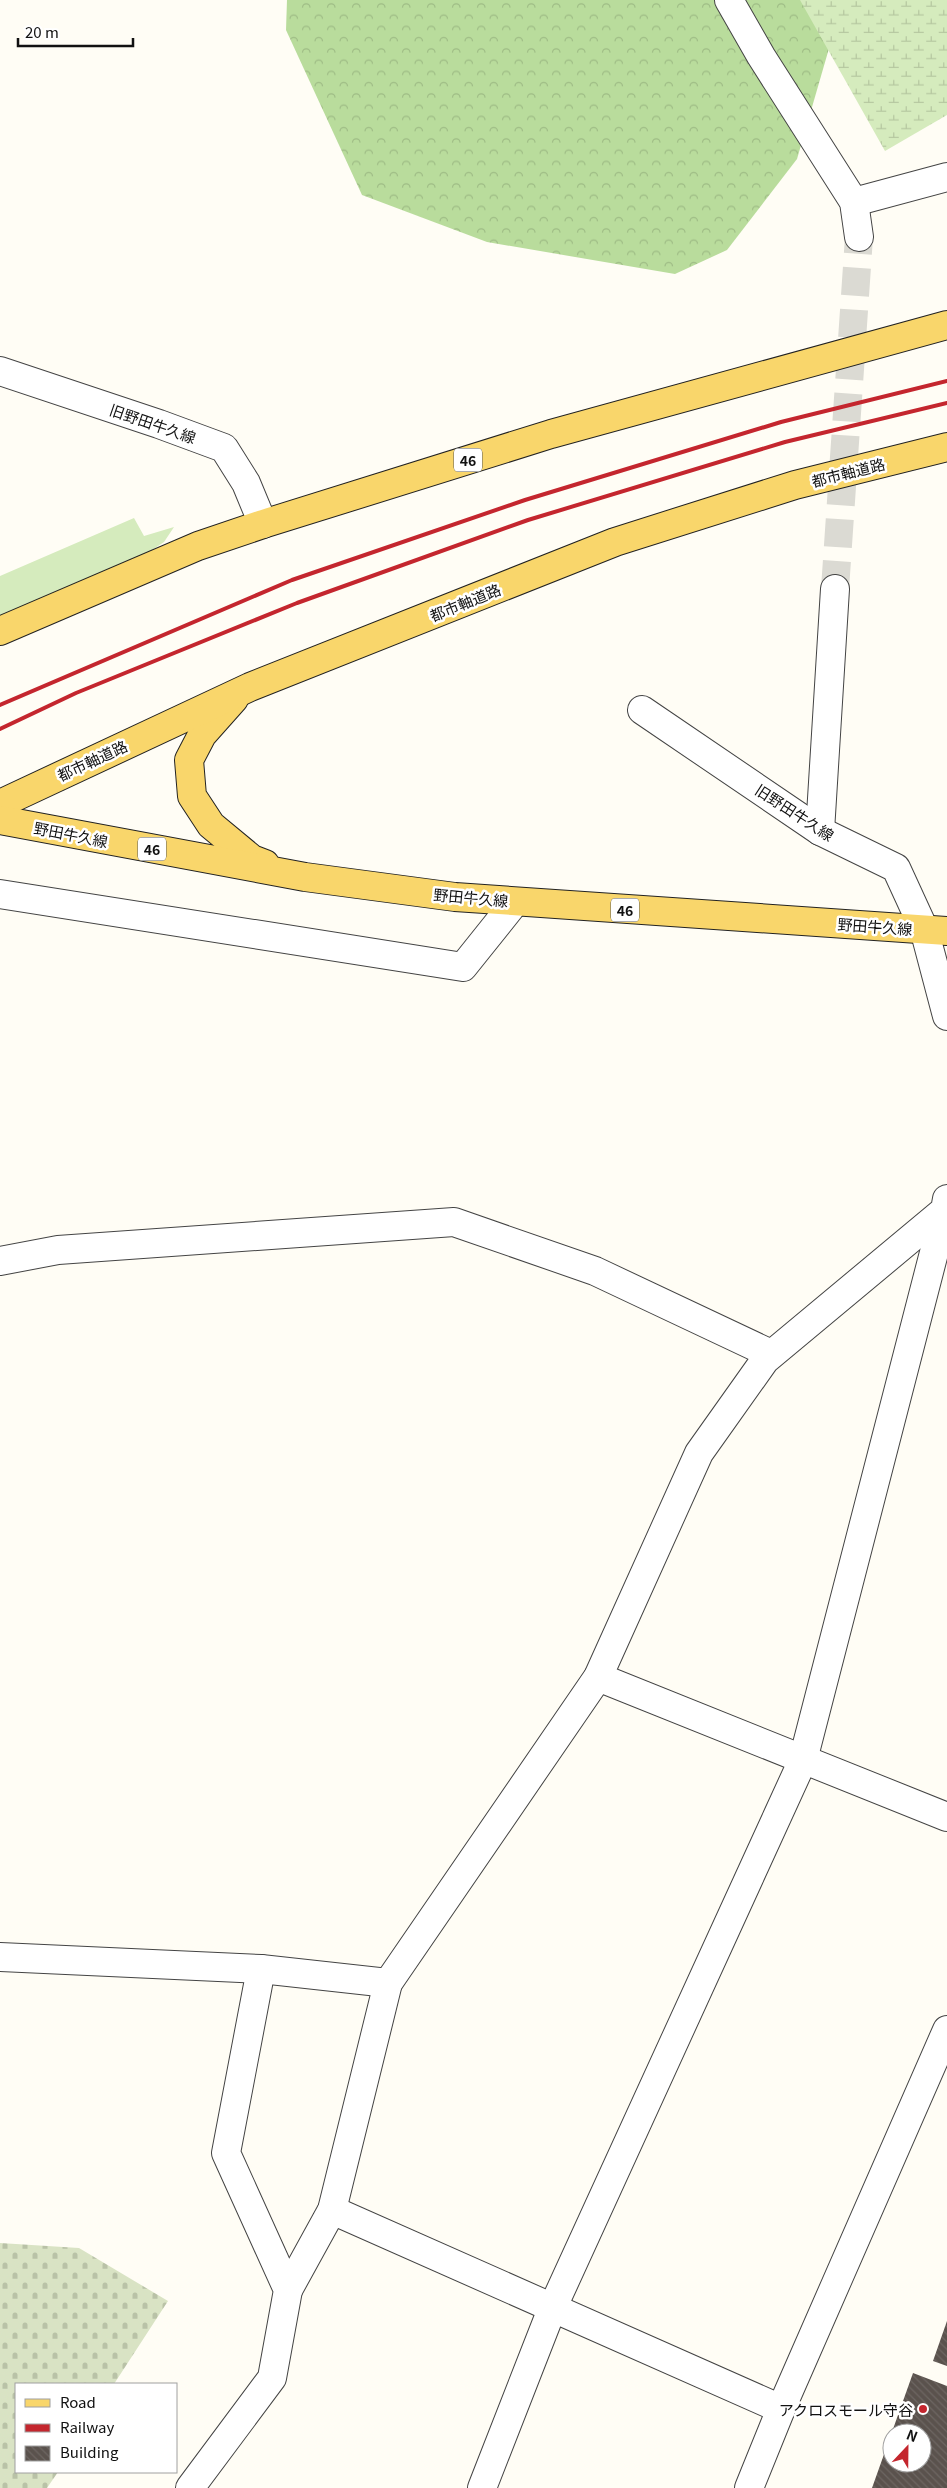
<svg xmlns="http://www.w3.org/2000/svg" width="947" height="2488" viewBox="0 0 947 2488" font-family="Georgia,'Noto Sans JP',serif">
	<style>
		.grass { fill: #d5ebbd }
		.forest { fill: url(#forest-crowns) }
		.wetland { fill: url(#wetland-marsh) }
		.cemetery { fill: url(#cemetery-stones) }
		.building { fill: url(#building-back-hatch); fill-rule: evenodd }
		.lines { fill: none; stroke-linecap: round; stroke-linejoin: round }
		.minor-tunnel { stroke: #dbdad3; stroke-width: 28; stroke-dasharray: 28 14; stroke-linecap: butt }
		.minor-casing { stroke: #444; stroke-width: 30 }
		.major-casing { stroke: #222; stroke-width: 30 }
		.minor { stroke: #fff; stroke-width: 28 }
		.major { stroke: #f9d66b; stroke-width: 28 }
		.rail { stroke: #c4262e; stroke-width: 4 }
		.poi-dot { fill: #c4262e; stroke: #fff; stroke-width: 2 }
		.labels { text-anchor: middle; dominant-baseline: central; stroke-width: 5; stroke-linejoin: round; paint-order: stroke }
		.shield { fill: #fff; stroke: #585858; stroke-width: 1 }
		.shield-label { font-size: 14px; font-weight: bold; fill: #111 }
		.street-label { font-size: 15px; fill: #111; stroke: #fff }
		.poi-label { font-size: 15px; fill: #111; stroke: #fff; text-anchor: end }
	</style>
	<defs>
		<pattern id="forest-crowns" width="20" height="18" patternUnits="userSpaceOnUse" patternTransform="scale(1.25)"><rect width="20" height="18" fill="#b9dc9c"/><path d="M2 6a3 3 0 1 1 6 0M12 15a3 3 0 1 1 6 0" fill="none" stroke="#9ebc85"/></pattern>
		<pattern id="wetland-marsh" width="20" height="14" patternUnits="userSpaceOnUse" patternTransform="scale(1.25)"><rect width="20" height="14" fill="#d5ebbd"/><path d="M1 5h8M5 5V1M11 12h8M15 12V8" fill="none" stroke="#b6c8a1"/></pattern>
		<pattern id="cemetery-stones" width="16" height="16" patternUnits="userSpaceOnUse" patternTransform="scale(1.25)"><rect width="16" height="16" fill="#d9e3c4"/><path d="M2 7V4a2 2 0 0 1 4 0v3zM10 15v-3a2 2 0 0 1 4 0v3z" fill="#b9c2a7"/></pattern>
		<pattern id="building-back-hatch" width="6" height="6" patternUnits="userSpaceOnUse" patternTransform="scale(1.25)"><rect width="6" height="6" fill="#5a524d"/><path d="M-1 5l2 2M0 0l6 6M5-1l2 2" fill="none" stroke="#6d6662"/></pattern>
	</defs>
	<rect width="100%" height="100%" fill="#fffdf5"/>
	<!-- grass -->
	<path class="grass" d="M134,518L144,536L174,527L164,542L149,552L0,617V576Z"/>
	<!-- forest -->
	<path class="forest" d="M287,0H843L797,159L727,250L675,274L487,242L362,195L286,30Z"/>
	<!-- wetland -->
	<path class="wetland" d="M800,0H947V115L885,151Z"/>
	<!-- cemetery -->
	<path class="cemetery" d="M0,2243L79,2248L168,2301L114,2384H16V2472H58L47,2488H0Z"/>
	<!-- building -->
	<g class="building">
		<path d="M947,2321V2366L933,2361Z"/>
		<path d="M913,2373L947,2386V2488H872ZM892,2433H922V2463H892Z"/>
	</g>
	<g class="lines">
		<!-- minor-tunnel -->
		<path class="minor-tunnel" d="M835,589L859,237"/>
		<defs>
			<g id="minor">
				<path d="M729,0L761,56L854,202L859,237"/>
				<path d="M854,202L947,177"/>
				<path d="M0,371L159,424L224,448L246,483L263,524"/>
				<path d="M642,710L820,831L896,868L924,929L947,1016"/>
				<path d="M820,831L835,589"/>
				<path d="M0,894L463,967L515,902"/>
				<path d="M0,1261L58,1250L454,1222L595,1271L771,1354"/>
				<path d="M598,1677L947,1817"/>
				<path d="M0,1957L261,1969L388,1983L598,1677L699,1453L765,1360L945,1210L947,1199"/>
				<path d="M332,2210L781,2409"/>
				<path d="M288,2290L332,2210L388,1983"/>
				<path d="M190,2488L272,2378L288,2290L226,2153L261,1969"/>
				<path d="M482,2488L552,2309L803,1760L945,1210"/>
				<path d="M749,2488L781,2409L947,2030"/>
			</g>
			<g id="major">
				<path d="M0,631L198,546L263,524L551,434L947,325"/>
				<path d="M234,699L202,735L189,760L192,796L211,825L252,859L265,864"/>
				<path d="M0,804L250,687L615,542L795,485L947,447"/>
				<path d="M0,820L305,877L455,897L947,931"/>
			</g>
		</defs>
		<!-- minor casing -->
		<use href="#minor" class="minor-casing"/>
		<!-- major casing -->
		<use href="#major" class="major-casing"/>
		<!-- minor -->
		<use href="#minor" class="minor"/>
		<!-- major -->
		<use href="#major" class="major"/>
		<!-- rail -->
		<g class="rail">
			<path d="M0,705L292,580L525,500L781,422L947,381"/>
			<path d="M0,729L76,693L297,603L528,520L785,442L947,403"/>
		</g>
	</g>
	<!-- markers -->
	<circle class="poi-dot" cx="923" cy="2409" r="5"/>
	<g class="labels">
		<!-- shield labels -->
		<g class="shield">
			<rect x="454" y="448.5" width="28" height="23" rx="4"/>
			<rect x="138" y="837.5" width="28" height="23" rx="4"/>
			<rect x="611" y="898.5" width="28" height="23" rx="4"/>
		</g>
		<g class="shield-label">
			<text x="468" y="460">46</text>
			<text x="152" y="849">46</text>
			<text x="625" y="910">46</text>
		</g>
		<!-- street labels -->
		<g class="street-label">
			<text transform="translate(153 423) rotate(19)">旧野田牛久線</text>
			<text transform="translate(848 472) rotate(-14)">都市軸道路</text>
			<text transform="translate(465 602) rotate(-22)">都市軸道路</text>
			<text transform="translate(92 760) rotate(-25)">都市軸道路</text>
			<text transform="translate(795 812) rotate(33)">旧野田牛久線</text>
			<text transform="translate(71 834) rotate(11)">野田牛久線</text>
			<text transform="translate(471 897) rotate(5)">野田牛久線</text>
			<text transform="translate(875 926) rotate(4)">野田牛久線</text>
		</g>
		<!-- poi labels -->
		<g class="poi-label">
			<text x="913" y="2409">アクロスモール守谷</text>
		</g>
	</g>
	<!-- legend -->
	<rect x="15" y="2383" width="162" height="90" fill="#ffffff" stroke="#a0a0a0"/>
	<rect x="25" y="2399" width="25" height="8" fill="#f9d66b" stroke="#a0a0a0"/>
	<text x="60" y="2408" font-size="15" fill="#111111">Road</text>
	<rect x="25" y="2424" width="25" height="8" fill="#c4262e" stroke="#a0a0a0"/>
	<text x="60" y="2433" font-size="15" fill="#111111">Railway</text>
	<rect x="25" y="2446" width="25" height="15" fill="url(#building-back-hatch)" stroke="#a0a0a0"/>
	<text x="60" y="2458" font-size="15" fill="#111111">Building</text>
	<!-- north arrow -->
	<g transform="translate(907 2448) rotate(22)"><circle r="24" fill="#ffffff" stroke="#a0a0a0"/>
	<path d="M0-4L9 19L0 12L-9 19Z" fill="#c4262e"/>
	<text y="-8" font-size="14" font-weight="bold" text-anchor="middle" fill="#111111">N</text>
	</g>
	<!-- scale -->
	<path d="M18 38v8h115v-8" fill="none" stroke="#111111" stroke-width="2.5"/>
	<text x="25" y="38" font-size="15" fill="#111111" stroke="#ffffff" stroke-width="4" paint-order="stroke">20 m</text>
</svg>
